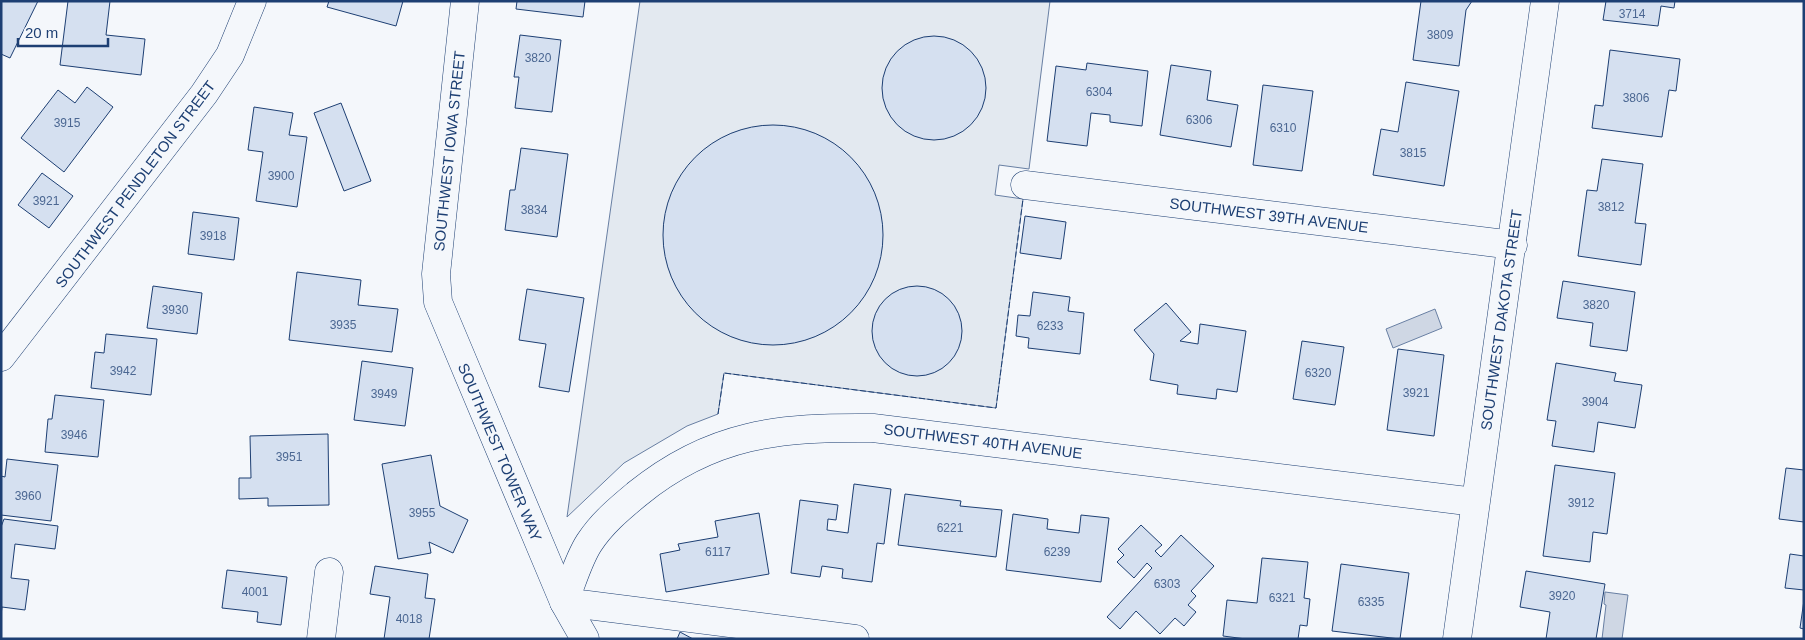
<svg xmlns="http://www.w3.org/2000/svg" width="1805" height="640" viewBox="0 0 1805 640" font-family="Helvetica,sans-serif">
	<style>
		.green { fill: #e3e9f0; stroke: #687fa3 }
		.water { fill: #cfd7e4; stroke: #687fa3 }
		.building { fill: #d5e0f0; stroke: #1d3f73 }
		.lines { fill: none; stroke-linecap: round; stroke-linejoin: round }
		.minor-casing { stroke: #1d3f73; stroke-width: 29 }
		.minor { stroke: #f4f7fb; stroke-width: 28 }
		.fence { stroke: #1d3f73; stroke-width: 1; stroke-dasharray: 6 2.5; stroke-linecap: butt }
		.labels { text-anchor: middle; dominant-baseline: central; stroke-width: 4; stroke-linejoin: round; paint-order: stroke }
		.number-label { font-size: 12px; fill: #4b6792 }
		.street-label { font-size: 15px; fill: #1d3f73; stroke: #f4f7fb }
	</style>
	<rect width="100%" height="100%" fill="#f4f7fb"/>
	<!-- green -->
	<path class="green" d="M640,1H1050L1029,169L999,165L995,195L1023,199L996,408L724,373L718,414L687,426L624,463L567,517Z"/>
	<!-- water -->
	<g class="water">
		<path d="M1435,309L1442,328L1393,348L1386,329Z"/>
		<path d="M1605,592L1628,595L1622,639H1602L1606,605L1604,604Z"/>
	</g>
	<!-- building -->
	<g class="building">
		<path d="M1,1H38L10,58L1,54Z"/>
		<path d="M68,1H110L106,35L145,39L141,75L60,65Z"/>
		<path d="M329,1H403L396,26L327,7Z"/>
		<path d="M517,1H585L583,17L516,9Z"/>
		<path d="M1421,1H1472L1466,10L1459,66L1413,60Z"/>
		<path d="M1606,1H1675L1674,8L1661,6L1658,26L1603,20Z"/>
		<path d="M520,35L561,40L552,112L515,108L519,77H514Z"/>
		<circle cx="934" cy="88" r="52"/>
		<path d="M1610,50L1680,59L1676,91L1669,90L1662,137L1592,128L1595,105L1603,106Z"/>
		<path d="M1087,63L1148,71L1142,126L1110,122V115L1091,113L1087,146L1047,141L1056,66L1086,70Z"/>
		<path d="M1171,65L1211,71L1207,100L1238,105L1231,147L1160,135Z"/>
		<path d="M1406,82L1459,91L1444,186L1373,175L1381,129L1398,132Z"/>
		<path d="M1263,85L1313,91L1302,171L1253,165Z"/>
		<path d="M87,87L113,107L64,172L21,138L58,90L75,103Z"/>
		<path d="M341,103L371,181L344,191L314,113Z"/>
		<path d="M254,107L293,113L289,135L307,137L297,207L256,201L263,152L248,150Z"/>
		<circle cx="773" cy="235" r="110"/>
		<path d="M521,148L568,154L557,237L505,230L510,190H515Z"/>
		<path d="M1602,159L1643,164L1635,223L1646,224L1641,265L1578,256L1587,190L1597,191Z"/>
		<path d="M42,173L73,196L49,228L18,205Z"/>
		<path d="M193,212L239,218L234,260L188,254Z"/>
		<path d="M1025,216L1066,222L1061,259L1020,253Z"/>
		<path d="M297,272L361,280L358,305L398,309L392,352L289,340Z"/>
		<path d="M1563,281L1635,292L1627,351L1590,346L1593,323L1557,318Z"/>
		<circle cx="917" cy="331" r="45"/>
		<path d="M153,286L202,293L197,334L147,328Z"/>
		<path d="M527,289L584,298L569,392L539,387L546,344L519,340Z"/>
		<path d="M1033,292L1070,297L1068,311L1084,313L1080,354L1028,348L1029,338L1016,336L1018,315L1030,316Z"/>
		<path d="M1166,303L1191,332L1180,341L1198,344L1200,324L1246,331L1237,392L1217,389L1216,399L1177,394L1178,385L1150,380L1154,354L1134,330Z"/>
		<path d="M106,334L157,339L151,395L91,388L95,352L104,353Z"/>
		<path d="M1302,341L1344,347L1335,405L1293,399Z"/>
		<path d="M1398,349L1444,355L1434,436L1387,430Z"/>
		<path d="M362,361L413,368L405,426L354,420Z"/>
		<path d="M1556,363L1616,373L1614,381L1642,385L1635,428L1598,422L1594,452L1552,446L1556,421L1547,420Z"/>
		<path d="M55,395L104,400L98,457L45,452L48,419H52Z"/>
		<path d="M328,434L329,505L268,506V498L239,499V478H251L250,436Z"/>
		<path d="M431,455L440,506L468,520L453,553L429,542L431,553L398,559L382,464Z"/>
		<path d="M7,459L58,465L51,521L1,515V476L5,477Z"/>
		<path d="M1555,465L1615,473L1607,534L1593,532L1590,562L1543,556Z"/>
		<path d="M1786,468L1804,470V522L1779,519Z"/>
		<path d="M854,484L891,489L884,544L877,543L872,582L842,578L843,569L822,566L820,577L791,573L800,500L838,505L836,520L828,519L827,530L848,533Z"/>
		<path d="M905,494L961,501L960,506L1002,510L996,557L898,545Z"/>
		<path d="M759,513L769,574L666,592L660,554L680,550L678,544L718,537L715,521Z"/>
		<path d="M1013,514L1048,519L1047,529L1079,533L1081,515L1109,518L1101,582L1006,570Z"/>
		<path d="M4,519L58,526L55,549L15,544L11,578L29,580L25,610L2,607L1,615V527Z"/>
		<path d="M1141,525L1162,545L1155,551L1161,557L1181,535L1214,566L1191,591L1196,596L1188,605L1196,612L1184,626L1175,618L1160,634L1136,611L1120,629L1107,617L1152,568L1147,563L1134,578L1117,562L1124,555L1118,549Z"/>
		<path d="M1790,554L1804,556V590L1785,588Z"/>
		<path d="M1262,558L1308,562L1304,598L1310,599L1307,626L1300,625L1298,639H1246L1223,636L1227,600L1257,603Z"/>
		<path d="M1341,564L1409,573L1400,639L1332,631Z"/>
		<path d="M375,566L428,574L425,598L435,599L429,639H384L390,597L370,594Z"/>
		<path d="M227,570L287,577L281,625L257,622L258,612L222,608Z"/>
		<path d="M1526,571L1605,584L1596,639H1546L1550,612L1520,607Z"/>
		<path d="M1804,600V629L1800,628Z"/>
		<path d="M680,632L693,639H677Z"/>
	</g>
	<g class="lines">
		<defs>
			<g id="minor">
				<path d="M465,1L436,274L438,302L564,602L585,639"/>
				<path d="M1025,185L1513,245"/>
				<path d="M1,357L204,94L230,55L252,1"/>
				<path d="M321,639L329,572"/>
				<path d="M855,639L564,602C572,583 578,560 589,543C602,523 619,509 637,494C712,433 780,427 873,428L1475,502"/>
				<path d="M1457,639L1545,1"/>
			</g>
		</defs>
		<!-- minor casing -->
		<use href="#minor" class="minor-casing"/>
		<!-- minor -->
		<use href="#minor" class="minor"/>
		<!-- fence -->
		<path class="fence" d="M718,414L724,373L996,408L1023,199"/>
	</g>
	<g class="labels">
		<!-- number labels -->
		<g class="number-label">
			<text x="1632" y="14">3714</text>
			<text x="1440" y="35">3809</text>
			<text x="538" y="58">3820</text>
			<text x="1099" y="92">6304</text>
			<text x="1636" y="98">3806</text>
			<text x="1199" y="120">6306</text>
			<text x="67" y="123">3915</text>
			<text x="1283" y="128">6310</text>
			<text x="1413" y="153">3815</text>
			<text x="281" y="176">3900</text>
			<text x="46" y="201">3921</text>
			<text x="1611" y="207">3812</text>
			<text x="534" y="210">3834</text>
			<text x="213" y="236">3918</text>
			<text x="1596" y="305">3820</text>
			<text x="175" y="310">3930</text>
			<text x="343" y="325">3935</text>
			<text x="1050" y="326">6233</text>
			<text x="123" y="371">3942</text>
			<text x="1318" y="373">6320</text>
			<text x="1416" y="393">3921</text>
			<text x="384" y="394">3949</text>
			<text x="1595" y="402">3904</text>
			<text x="74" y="435">3946</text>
			<text x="289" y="457">3951</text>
			<text x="28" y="496">3960</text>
			<text x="1581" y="503">3912</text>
			<text x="422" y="513">3955</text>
			<text x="950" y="528">6221</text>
			<text x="718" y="552">6117</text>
			<text x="1057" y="552">6239</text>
			<text x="1167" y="584">6303</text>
			<text x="255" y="592">4001</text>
			<text x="1562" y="596">3920</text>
			<text x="1282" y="598">6321</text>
			<text x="1371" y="602">6335</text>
			<text x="409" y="619">4018</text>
		</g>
		<!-- street labels -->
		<g class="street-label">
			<text transform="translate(449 151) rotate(-84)">SOUTHWEST IOWA STREET</text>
			<text transform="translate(135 184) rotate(-53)">SOUTHWEST PENDLETON STREET</text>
			<text transform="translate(1269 215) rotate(7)">SOUTHWEST 39TH AVENUE</text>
			<text transform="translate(1501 320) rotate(-82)">SOUTHWEST DAKOTA STREET</text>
			<text transform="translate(983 441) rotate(7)">SOUTHWEST 40TH AVENUE</text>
			<text transform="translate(500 452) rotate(67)">SOUTHWEST TOWER WAY</text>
		</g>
	</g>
	<!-- border -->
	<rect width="1805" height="640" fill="none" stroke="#1d3f73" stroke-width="5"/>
	<!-- scale -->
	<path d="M18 38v8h90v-8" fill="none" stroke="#1d3f73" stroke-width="2.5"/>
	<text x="25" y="38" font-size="15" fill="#1d3f73" stroke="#f4f7fb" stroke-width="4" paint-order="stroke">20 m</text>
</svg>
